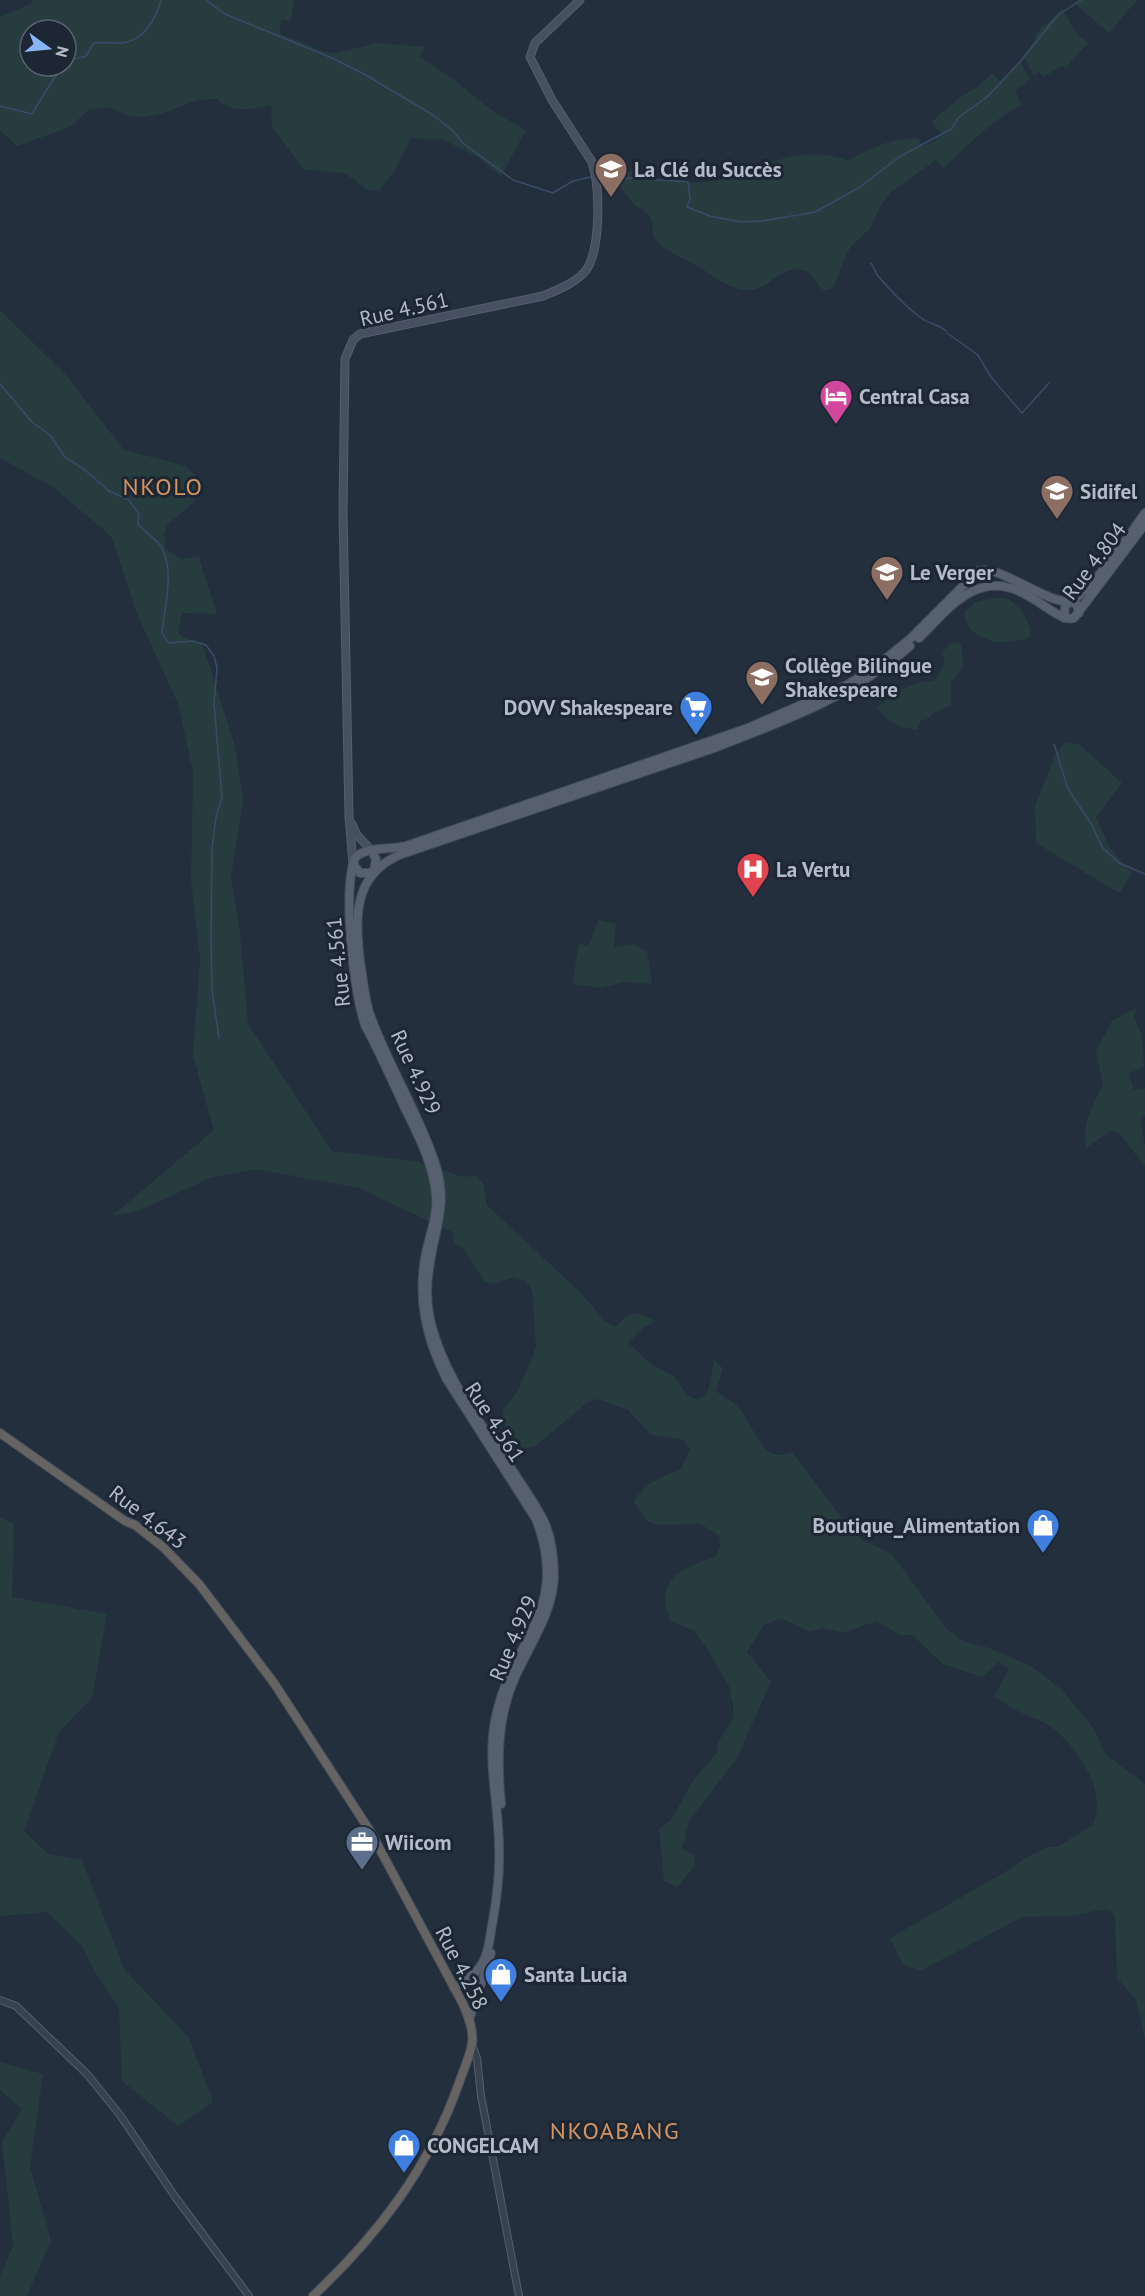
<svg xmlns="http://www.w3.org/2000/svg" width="1145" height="2296" viewBox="0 0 1145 2296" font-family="'PT Sans',sans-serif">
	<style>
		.green { fill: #263c3f; fill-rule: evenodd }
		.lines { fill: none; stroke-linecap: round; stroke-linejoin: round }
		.stream { stroke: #394c67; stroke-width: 1.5 }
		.tertiary-casing { stroke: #565f6c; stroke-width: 8 }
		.secondary-casing { stroke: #565f6c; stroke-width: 9 }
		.primary-casing { stroke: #414a57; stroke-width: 10 }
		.trunk-casing { stroke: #434c59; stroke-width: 10 }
		.tertiary { stroke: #38414e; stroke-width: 6 }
		.secondary { stroke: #465061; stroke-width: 7 }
		.primary { stroke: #56606e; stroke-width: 8 }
		.trunk { stroke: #656462; stroke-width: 8 }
		.labels { text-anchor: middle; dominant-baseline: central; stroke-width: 6; stroke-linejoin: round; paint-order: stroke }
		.poi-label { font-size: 21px; font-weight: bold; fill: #b4bcc9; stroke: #1d2633; text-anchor: start }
		.street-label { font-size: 21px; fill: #b4bcc9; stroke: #1d2633 }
		.quarter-label { font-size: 24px; letter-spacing: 1.5px; fill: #d59563; stroke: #1d2633 }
	</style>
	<rect width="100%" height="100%" fill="#242f3e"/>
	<!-- green -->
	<g class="green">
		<path d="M33,0H294L291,21L281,19L280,34L326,52L337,53L376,43L423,47L425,48L420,57L453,79L494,112L526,130L501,176L476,156L442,139L411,138L394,171L379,191L365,189L355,180L343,173L303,169L272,127L271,105C251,109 233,114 217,99L198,100L163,113L146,117L128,116L108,107L89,110L70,127L17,146L0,130V17L32,3ZM30,30H66V66H30Z"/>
		<path d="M1079,0H1137L1109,33L1074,3Z"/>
		<path d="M1062,8L1076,33L1088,43L1065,68L1062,66L1043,77L1039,71L1034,75L1023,56L1033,43L1037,33Z"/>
		<path d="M1020,62L1030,79L1015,91L1022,105C992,119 968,146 943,168L936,160L891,192L881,205L869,230L855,242L848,251L834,286C819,301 817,273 804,270C780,265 769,290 749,290C728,290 713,275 696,265C683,258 667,253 657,242C649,233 656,221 647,213C644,210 639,208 635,205C632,203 620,187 619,184L620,179L627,171H654L655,179C676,183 698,184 720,180C728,178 737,174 746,171C779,159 814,146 848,161C875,146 887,140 918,138L922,146L932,143L942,134L931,122L959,98L976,88L992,73L1000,81Z"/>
		<path d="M0,310L66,375L124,450L186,466L195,475L199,487L193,503L168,524L164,534L166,549L181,559L199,557L217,614L182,613L178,634L203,646L235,746L243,800L231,878L240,933L248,1024L332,1151L414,1161L464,1177L475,1175L483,1183L487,1205L581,1293L606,1322L616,1327C632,1309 635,1312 656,1321L643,1328L628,1343L652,1365L674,1376L687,1394L697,1400L707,1394L714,1361L723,1368L716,1391C722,1396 730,1400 736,1405C755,1422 759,1467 792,1452L845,1522L862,1540L892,1554L946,1628L965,1642L989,1648L1031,1666L1062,1690L1095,1730L1105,1754L1145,1784V2038L1136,2000L1117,1978L1115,1916L1112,1911L1106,1909L1068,1916L1023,1917L920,1971L902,1963L890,1938L1005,1872L1025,1858L1048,1847H1057L1093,1825C1108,1791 1076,1743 1048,1725C1041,1720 1030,1717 1022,1713C1012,1709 1003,1702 994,1696L1009,1669L999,1662L982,1677L943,1664L912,1635H900L877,1621L842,1633L823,1628L810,1632L781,1618L764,1625L747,1652L771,1682L736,1760L690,1819L682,1849L694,1854L695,1866L677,1887L664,1881L659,1829L671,1820L694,1779L717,1753L718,1742L733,1718V1704L729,1686L707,1649L694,1630L671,1622C670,1616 665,1607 665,1600C665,1571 694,1565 715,1557L720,1547L719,1535L700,1524L657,1525L647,1521L634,1502C644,1483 661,1477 680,1470L690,1450L684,1440L651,1435L628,1410L598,1399L588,1402L534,1447L523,1448L515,1442L508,1432L503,1422V1410L518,1391L536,1347L532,1290L525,1281L515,1277L494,1284L484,1281L464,1249L454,1243L452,1232L359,1188L256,1169L210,1178L141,1210L112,1216L214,1130L193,1056L200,959L191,881L193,772L178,704L135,609L112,537L53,487L0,458Z"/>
		<path d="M1005,598C1019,603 1029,619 1031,635C1026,641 1020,639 1013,641C993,645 967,637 964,613C973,599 989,599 1005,598Z"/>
		<path d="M953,642L961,643L963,659L962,668L951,683V706L935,712L927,719L920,721L917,730C896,726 891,725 877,708C897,692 908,682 934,681L945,665L942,652Z"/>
		<path d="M1066,742L1080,745L1122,783L1096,817L1109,847L1132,874L1119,893L1036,843L1035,806L1056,753Z"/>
		<path d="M598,920L616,924L614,947L634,944L647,951L652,984L623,982L601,988L572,984L579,944L589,946Z"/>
		<path d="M1136,1008L1134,1018L1142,1035L1144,1066L1129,1074L1134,1090L1145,1088V1115L1140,1120L1145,1146V1166L1119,1133L1111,1131L1086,1148C1081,1127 1093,1103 1103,1085L1096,1051L1112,1021Z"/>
		<path d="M0,1517L14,1524L12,1597L107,1614L92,1698L59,1732L24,1831L48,1854L82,1860L124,1969L189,2038L213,2102L178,2126L122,2081L119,2008L95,1972L82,1946L47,1912L0,1916Z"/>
		<path d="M0,2062L43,2074L30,2167L51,2240L27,2296H0V2276L13,2246L2,2142L22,2109L0,2090Z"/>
	</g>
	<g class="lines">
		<!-- stream -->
		<g class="stream">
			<path d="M206,0L225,14L332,58L364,74L433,115L452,130L463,143L513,180L553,193L573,181L591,177"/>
			<path d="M66,66L74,59L86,56L94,43C103,42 113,43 122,43C144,41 156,18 161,0"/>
			<path d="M0,106L32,114L54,78L65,67"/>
			<path d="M732,162L733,176"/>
			<path d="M600,177L620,179L636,178L688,182L690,199L687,207L710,216L741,222L763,221L815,212L860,187L899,157L951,129L959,117L987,97L1020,62L1057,16L1081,0"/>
			<path d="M871,263C874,267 875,272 878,276C891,291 905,306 921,318C929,324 939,324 946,331"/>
			<path d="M947,333L978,355L991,377L1022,413L1049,383"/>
			<path d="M0,384L32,422L50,435L65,457L85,470L109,491L129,500L139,514L138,524C145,533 156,538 162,548C175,575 164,606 162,634L169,643L193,641L206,645L214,656L217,668L214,703L222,797L216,817L212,849L211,939L212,990L219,1038"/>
			<path d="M1054,744L1068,789L1092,825L1102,847L1119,863L1145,874"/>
		</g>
		<defs>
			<g id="tertiary">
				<path d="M0,2000L16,2006L87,2074L120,2115L176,2198L249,2296"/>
				<path d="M472,2044L477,2058L481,2096L519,2296"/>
			</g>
			<g id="secondary">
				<path d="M352,824L357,835L371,850"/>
				<path d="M353,864L349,816L343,512L345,359L353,340L360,334L543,296C557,290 578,282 587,269C601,246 600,186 592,162L552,100L530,57L535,43L580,0"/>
			</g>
			<g id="primary">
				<path d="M1064,618L1065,607L1070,601L1077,605L1079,613"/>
				<path d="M919,638C936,622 950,603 971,592C1019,567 1053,625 1074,618L1145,524"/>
				<path d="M353,864L360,873H369L374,871L376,859L371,850"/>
				<path d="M501,1804C497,1762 497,1721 513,1682C528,1647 552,1616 554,1577C554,1561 552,1542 546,1526C540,1511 529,1496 520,1482C491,1436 454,1393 436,1340C428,1318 425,1292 429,1269C434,1229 449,1205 435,1163C418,1111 387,1064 369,1012C364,995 363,978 360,961C355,917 353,876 399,855L714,748C784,721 853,696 910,646"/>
				<path d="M454,1988C465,1981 478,1973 484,1960C490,1948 490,1933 493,1920C497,1897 500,1872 499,1848C499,1805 487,1763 495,1721C510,1640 572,1612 536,1519L446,1378C426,1338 417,1298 426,1253C430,1234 438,1215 436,1195C433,1162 417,1133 403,1104C391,1078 379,1051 365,1025C354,990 342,893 355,858C366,846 390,850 406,846L748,728L847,685L878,665L910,639L978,571C992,568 1005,576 1018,582C1030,587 1057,604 1070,601C1088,597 1132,531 1145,513"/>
				<path d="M469,2020L491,1953"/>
			</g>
			<path id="trunk" d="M0,1433L125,1521L135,1525L163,1547L199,1584L274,1683L370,1831L463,2004C468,2016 474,2030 472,2044C470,2056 463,2071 459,2083C429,2168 378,2235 313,2296"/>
		</defs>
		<!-- tertiary casing -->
		<use href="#tertiary" class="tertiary-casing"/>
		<!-- secondary casing -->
		<use href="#secondary" class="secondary-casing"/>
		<!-- primary casing -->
		<use href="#primary" class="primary-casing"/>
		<!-- trunk casing -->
		<use href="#trunk" class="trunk-casing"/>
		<!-- tertiary -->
		<use href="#tertiary" class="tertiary"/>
		<!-- secondary -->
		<use href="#secondary" class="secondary"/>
		<!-- primary -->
		<use href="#primary" class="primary"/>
		<!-- trunk -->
		<use href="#trunk" class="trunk"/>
	</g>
	<!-- icons -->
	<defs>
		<symbol id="school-pin" viewBox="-11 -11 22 30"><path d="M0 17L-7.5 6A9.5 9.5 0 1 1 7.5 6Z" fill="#8d6e63" stroke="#1d2633"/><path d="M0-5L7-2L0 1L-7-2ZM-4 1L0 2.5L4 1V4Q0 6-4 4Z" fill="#fff"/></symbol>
		<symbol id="hotel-pin" viewBox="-11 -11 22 30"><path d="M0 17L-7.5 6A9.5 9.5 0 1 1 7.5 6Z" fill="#d1479c" stroke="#1d2633"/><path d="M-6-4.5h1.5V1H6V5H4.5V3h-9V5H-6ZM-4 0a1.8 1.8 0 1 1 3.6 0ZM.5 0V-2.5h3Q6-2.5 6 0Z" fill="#fff"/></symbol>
		<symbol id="university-pin" viewBox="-11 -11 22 30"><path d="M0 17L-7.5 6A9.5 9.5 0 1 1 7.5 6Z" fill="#8d6e63" stroke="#1d2633"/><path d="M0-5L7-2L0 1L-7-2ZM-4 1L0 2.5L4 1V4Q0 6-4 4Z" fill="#fff"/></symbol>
		<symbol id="supermarket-pin" viewBox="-11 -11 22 30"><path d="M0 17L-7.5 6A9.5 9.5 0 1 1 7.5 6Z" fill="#3f7fe0" stroke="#1d2633"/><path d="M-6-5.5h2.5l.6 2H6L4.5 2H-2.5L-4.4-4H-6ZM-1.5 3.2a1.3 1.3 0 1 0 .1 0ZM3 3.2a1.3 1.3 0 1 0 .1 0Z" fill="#fff"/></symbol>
		<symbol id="hospital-pin" viewBox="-11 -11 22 30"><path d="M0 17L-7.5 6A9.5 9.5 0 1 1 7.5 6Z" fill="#e0444e" stroke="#1d2633"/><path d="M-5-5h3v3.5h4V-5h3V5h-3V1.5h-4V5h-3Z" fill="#fff"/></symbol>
		<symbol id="shop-pin" viewBox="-11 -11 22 30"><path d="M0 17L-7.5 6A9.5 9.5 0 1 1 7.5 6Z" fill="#3f7fe0" stroke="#1d2633"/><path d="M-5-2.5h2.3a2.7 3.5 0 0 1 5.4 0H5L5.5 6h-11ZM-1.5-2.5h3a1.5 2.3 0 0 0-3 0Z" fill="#fff"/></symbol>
		<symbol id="office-pin" viewBox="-11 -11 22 30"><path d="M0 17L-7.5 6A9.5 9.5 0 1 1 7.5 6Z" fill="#5c6f8a" stroke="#1d2633"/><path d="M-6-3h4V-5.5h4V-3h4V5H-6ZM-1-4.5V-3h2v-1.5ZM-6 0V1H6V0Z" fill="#fff"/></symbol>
	</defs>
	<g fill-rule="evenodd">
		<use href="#school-pin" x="592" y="150" width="38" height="52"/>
		<use href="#hotel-pin" x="817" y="377" width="38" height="52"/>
		<use href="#school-pin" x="1038" y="472" width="38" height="52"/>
		<use href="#school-pin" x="868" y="553" width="38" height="52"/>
		<use href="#university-pin" x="743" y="658" width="38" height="52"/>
		<use href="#supermarket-pin" x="677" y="688" width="38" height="52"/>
		<use href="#hospital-pin" x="734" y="850" width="38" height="52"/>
		<use href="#shop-pin" x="1024" y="1506" width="38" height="52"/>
		<use href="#office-pin" x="343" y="1823" width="38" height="52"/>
		<use href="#shop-pin" x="482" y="1955" width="38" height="52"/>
		<use href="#shop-pin" x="385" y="2126" width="38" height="52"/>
	</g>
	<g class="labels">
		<!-- poi labels -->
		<g class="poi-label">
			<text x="634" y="169">La Clé du Succès</text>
			<text x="859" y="396">Central Casa</text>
			<text x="1080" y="491">Sidifel</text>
			<text x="910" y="572">Le Verger</text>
			<text x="785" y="665">Collège Bilingue<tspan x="785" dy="24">Shakespeare</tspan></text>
			<text x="673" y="707" text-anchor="end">DOVV Shakespeare</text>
			<text x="776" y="869">La Vertu</text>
			<text x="1020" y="1525" text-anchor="end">Boutique_Alimentation</text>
			<text x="385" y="1842">Wiicom</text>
			<text x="524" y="1974">Santa Lucia</text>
			<text x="427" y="2145">CONGELCAM</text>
		</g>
		<!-- street labels -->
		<g class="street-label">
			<text transform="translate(404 309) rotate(-13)">Rue 4.561</text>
			<text transform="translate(1094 561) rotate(-53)">Rue 4.804</text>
			<text transform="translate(338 962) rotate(-96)">Rue 4.561</text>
			<text transform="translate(416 1072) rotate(65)">Rue 4.929</text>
			<text transform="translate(495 1422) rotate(57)">Rue 4.561</text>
			<text transform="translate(148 1517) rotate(37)">Rue 4.643</text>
			<text transform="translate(513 1638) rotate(-67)">Rue 4.929</text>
			<text transform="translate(462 1968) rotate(63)">Rue 4.258</text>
		</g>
		<!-- quarter labels -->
		<g class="quarter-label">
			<text x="163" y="486">NKOLO</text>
			<text x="615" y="2130">NKOABANG</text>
		</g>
	</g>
	<!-- north arrow -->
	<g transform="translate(48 48) rotate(105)"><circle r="28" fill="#1d2633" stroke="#59626f" stroke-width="1.5"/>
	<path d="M0-4.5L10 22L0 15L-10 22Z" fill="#8ab4f8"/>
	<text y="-9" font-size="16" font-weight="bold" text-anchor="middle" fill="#b4bcc9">N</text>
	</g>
</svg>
